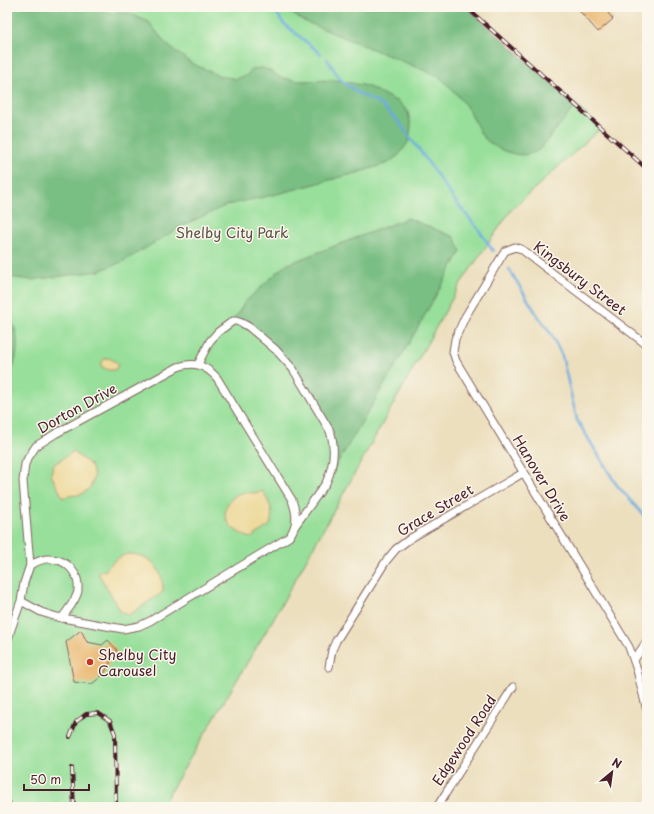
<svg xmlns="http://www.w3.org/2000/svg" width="654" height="814" viewBox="0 0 654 814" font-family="'Playpen Sans',sans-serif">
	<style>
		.green { fill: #97df9a; stroke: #707f62 }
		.forest { fill: #79be82; stroke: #626e56 }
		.sand { fill: #eeda9e; stroke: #9c7c64 }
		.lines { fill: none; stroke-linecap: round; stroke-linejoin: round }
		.stream { stroke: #6aabde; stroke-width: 2.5 }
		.building { fill: #e9b56c }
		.minor-casing { stroke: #83625e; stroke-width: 9 }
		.minor { stroke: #fff; stroke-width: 7 }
		.rail-casing { stroke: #4a1f2b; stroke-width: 4 }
		.rail { stroke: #fbf7ec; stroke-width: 2.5; stroke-dasharray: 8; stroke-linecap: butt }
		.poi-dot { fill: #c8321e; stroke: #fbf7ec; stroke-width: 1.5 }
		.labels { text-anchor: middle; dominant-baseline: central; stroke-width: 3; stroke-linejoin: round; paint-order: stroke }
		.park-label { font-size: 14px; fill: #5d4f47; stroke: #fbf7ec }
		.street-label { font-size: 14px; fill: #4a1f2b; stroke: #fbf7ec }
		.poi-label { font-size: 14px; fill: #4a1f2b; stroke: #fbf7ec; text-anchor: start }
	</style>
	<rect width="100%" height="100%" fill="#fbf7ec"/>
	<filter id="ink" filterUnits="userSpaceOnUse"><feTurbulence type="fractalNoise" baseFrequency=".025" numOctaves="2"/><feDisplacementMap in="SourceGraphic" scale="8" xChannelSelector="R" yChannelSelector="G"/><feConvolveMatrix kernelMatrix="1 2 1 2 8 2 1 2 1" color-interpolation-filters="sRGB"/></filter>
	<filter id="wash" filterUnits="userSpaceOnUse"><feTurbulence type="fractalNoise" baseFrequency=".012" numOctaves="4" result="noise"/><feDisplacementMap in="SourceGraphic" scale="16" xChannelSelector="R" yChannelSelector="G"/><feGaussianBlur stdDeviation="0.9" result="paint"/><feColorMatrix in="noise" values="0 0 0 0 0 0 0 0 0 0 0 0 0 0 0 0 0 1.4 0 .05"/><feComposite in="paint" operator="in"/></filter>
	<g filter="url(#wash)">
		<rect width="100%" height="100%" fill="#ecdfbe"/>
		<!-- green -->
		<path class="green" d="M7,7H466L601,128L512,209L461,283L271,623L161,807H7Z"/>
		<!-- forest -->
		<g class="forest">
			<path d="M7,7H93L111,13H128L149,22L166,44L191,63L220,76L236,79L247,75L251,70L258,68H263L271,71L279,77L298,81L335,80L367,86L400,103L408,112L411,126L409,141L399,155L388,163L360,172L281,193L227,205L184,225L124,261L99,271L32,280L7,277Z"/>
			<path d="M282,7H466L576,105L540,149C524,162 498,151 484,138C479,132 476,123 472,116C464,101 451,87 438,76L304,21Z"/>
			<path d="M408,218L454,237L461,251L405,350L328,479L334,441L293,369L261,337L233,321L245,302L285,265Z"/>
			<path d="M7,315C23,333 18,362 7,381Z"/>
		</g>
		<!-- sand -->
		<g class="sand">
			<path d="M108,358C112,359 116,361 118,365L115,370H108L102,367L101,364L104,359Z"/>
			<path d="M74,451C78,458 85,459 90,465C98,477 92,491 78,495C73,496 68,495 63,498L51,475L53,465Z"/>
			<path d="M263,491C270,505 274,509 270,525L251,538C236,533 217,520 229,502C232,498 236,494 241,493C249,491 255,495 263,491Z"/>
			<path d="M127,554C152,554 163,569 163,592L129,615L121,612L98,573L103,570L105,571C111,562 117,558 127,554Z"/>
		</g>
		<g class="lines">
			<!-- stream -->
			<g class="stream">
				<path d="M273,7L283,23L321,54"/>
				<path d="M327,59L341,80L358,93L380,104L398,121L423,155L455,201L479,230L493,251"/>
				<path d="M509,269L536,313L551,334L562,356L577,420L616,484L647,519"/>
			</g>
		</g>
		<g id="blocks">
			<!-- building -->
			<g class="building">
				<path d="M576,7H603L613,19L598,32Z"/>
				<path d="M81,630L87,642L102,645L108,640L117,650L104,674L92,684L74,682L66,642Z"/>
			</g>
		</g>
	</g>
	<g filter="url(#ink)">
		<use href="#blocks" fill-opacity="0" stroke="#83625e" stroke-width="1"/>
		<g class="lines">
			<defs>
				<g id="minor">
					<path d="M647,345L521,249L515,247L505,251L465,317L455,339L453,352L456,361L629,647L637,670L647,711"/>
					<path d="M198,364L210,341L218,332L233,321H236L242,323L249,327L276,350L293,369L330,431C336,448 333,467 326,483L295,526"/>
					<path d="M30,565C36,562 43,558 50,559C67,559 80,574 78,591C76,601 68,609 62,618"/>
					<path d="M7,644L10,632L21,601L24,583L30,565L23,481L25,464L28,458L36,446L55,434L178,367C194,361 206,365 217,378L292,500C297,514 298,525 289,537L150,621L139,626L123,629L57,617L41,612L21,601"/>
					<path d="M634,660L647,641"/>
					<path d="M329,667L332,650L336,641L386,561L396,549L411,538L523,473"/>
					<path d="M7,803L8,807"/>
					<path d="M437,807L513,687"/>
				</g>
			</defs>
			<!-- minor casing -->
			<use href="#minor" class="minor-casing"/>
			<!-- minor -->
			<use href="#minor" class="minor"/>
			<defs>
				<g id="rail">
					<path d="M466,7L647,169"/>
					<path d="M70,737L76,722L86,714L98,713L110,721L115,734L116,807"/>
					<path d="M72,768L74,807"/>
				</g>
			</defs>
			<!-- rail casing -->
			<use href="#rail" class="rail-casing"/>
			<!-- rail -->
			<use href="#rail" class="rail"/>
		</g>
	</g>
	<!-- markers -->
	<circle class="poi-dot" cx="90" cy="662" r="4"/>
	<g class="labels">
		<!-- park labels -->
		<g class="park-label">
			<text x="232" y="232">Shelby City Park</text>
		</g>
		<!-- street labels -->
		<g class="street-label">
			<text transform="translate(580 278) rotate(37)">Kingsbury Street</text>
			<text transform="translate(77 408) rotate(-29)">Dorton Drive</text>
			<text transform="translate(542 478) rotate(59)">Hanover Drive</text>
			<text transform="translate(435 510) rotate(-31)">Grace Street</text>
			<text transform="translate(464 740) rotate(-57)">Edgewood Road</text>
		</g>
		<!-- poi labels -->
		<g class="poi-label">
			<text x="98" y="654">Shelby City<tspan x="98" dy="16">Carousel</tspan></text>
		</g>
	</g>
	<!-- margin -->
	<rect width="654" height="814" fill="none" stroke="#fbf7ec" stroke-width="24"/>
	<!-- north arrow -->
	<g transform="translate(612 772) rotate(29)" stroke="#fbf7ec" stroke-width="3" paint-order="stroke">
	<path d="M0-3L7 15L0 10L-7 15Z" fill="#4a1f2b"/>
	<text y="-6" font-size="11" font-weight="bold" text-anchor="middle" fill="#4a1f2b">N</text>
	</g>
	<!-- scale -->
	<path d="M24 784v6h65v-6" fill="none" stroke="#4a1f2b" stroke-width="2"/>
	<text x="30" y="784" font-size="12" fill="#4a1f2b" stroke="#fbf7ec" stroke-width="3" paint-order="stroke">50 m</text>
</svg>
